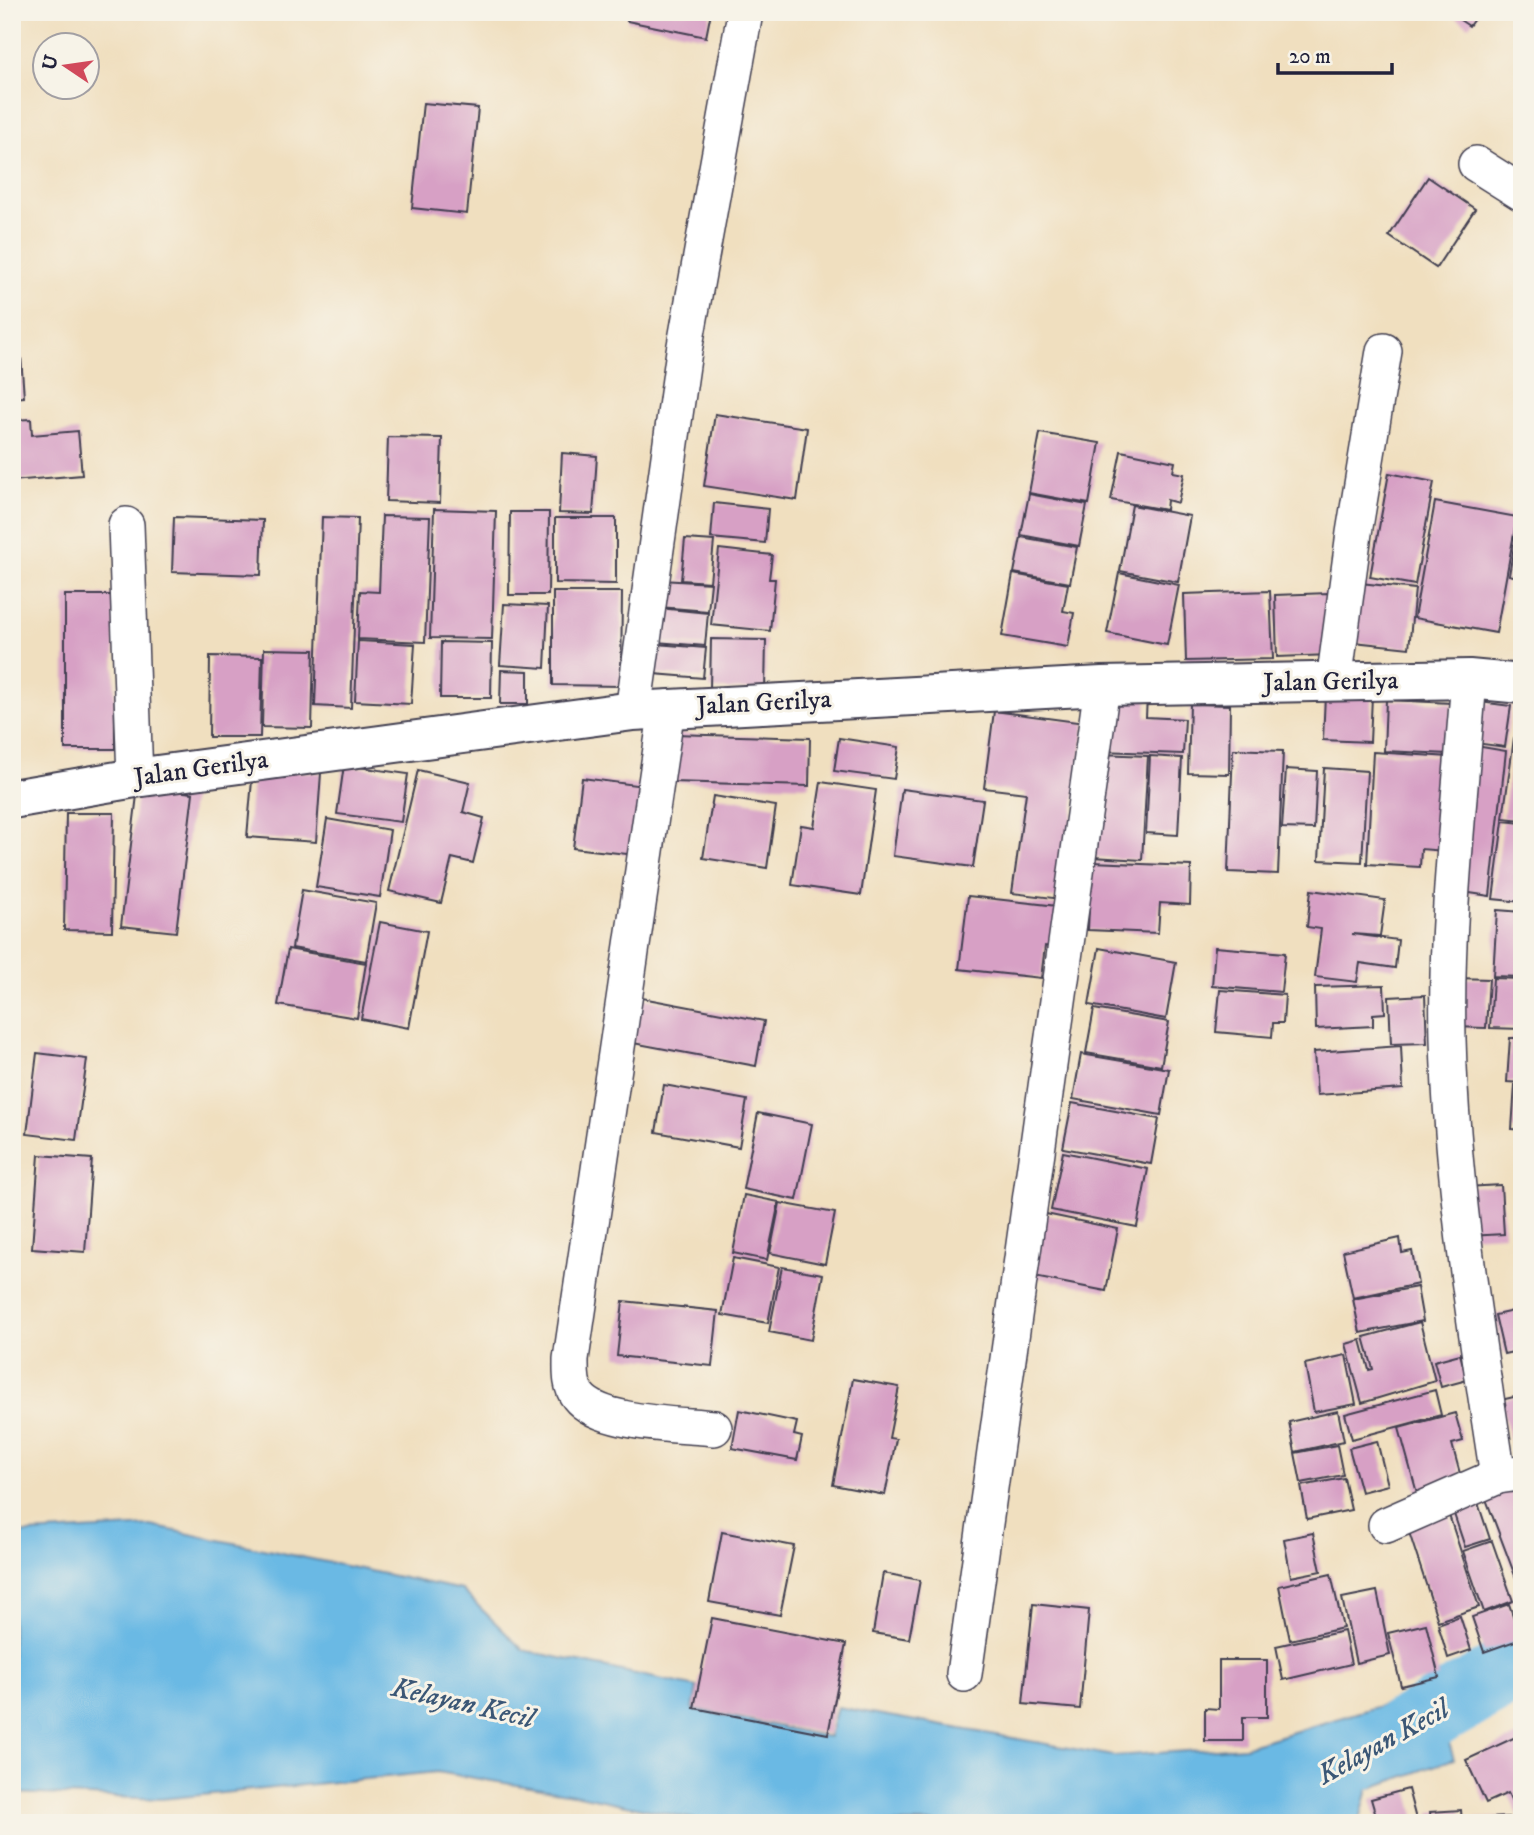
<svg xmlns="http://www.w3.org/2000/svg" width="1534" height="1835" viewBox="0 0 1534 1835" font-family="'IM FELL DW Pica',serif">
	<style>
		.water { fill: #6ab9e4; stroke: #466e90; stroke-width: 2 }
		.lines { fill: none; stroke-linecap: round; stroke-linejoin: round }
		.river { stroke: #6ab9e4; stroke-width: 68 }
		.building { fill: #d7a0c5 }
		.street-casing { stroke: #413e4f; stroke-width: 38 }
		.secondary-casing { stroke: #413e4f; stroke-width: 42 }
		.street { stroke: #fff; stroke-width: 35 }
		.secondary { stroke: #fff; stroke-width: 38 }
		.labels { text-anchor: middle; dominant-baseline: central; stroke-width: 6; stroke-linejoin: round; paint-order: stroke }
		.street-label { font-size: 26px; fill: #22223b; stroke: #f7f3e8 }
		.water-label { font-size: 28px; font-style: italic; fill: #3b5776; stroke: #f7f3e8 }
	</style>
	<rect width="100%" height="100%" fill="#f7f3e8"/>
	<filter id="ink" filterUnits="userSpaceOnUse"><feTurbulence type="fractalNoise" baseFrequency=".0143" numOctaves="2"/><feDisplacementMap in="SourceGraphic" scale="14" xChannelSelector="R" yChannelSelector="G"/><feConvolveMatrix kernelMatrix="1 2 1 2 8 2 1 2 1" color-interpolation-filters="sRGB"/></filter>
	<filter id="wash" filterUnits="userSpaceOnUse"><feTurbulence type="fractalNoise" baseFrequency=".00686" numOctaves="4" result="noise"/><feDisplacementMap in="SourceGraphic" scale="28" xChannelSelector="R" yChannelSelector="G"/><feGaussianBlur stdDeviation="1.57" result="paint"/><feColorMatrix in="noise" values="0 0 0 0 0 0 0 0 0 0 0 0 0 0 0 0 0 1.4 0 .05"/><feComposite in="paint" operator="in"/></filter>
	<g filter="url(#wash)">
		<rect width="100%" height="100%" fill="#f0dfbf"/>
		<!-- water -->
		<path class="water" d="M151,1526L462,1590L523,1650L697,1687L693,1709L829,1737L837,1707L1114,1756L1244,1747L1432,1690L1454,1759L1368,1789L1359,1823H712L579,1795L437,1772L161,1799L12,1793V1534Z"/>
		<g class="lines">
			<!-- river -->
			<path class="river" d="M1356,1758L1522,1664"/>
		</g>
		<g id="blocks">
			<!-- building -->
			<g class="building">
				<path d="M629,12H711L706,37L627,21Z"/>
				<path d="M1448,12H1479L1469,26Z"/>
				<path d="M423,103L478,108L467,214L412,208Z"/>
				<path d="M1428,177L1475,209L1436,268L1389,236Z"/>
				<path d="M18,315L24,397L12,398V316Z"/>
				<path d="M715,414L807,428L797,500L704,486Z"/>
				<path d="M31,419L32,435L78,431L82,475L12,481V420Z"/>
				<path d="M1040,433L1100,443L1089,504L1029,493Z"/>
				<path d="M388,437L442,438L440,503L386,501Z"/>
				<path d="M1121,451L1175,462L1173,472L1184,474L1178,503L1167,500L1166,510L1111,500Z"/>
				<path d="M562,453L597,456L593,514L559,513Z"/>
				<path d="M1389,473L1434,482L1415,585L1370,577Z"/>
				<path d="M1029,494L1087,505L1079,546L1021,535Z"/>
				<path d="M1435,502L1517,517L1496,633L1414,618Z"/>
				<path d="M714,503L768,509L765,543L711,538Z"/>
				<path d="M1132,505L1190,516L1178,582L1120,571Z"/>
				<path d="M434,509L496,511L492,639L430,638Z"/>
				<path d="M510,512H549L548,595H509Z"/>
				<path d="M1520,512H1522V578L1509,575Z"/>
				<path d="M382,516L430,517L425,642L358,639L360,591L379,592Z"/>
				<path d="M174,517L263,520L261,575L172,572Z"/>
				<path d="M322,517L358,518L351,708L315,706Z"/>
				<path d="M555,518H616V584L555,583Z"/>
				<path d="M1021,537L1077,547L1070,583L1014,573Z"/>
				<path d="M685,539L714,541L710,582L681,580Z"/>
				<path d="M719,549L772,555L769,579H775L770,631L711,625Z"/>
				<path d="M1119,573L1179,585L1167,645L1107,633Z"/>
				<path d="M1013,574L1068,584L1063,611L1074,613L1068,647L1002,636Z"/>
				<path d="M661,580L711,583L708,611L659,607Z"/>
				<path d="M1351,582L1415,589L1409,648L1345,641Z"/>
				<path d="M1270,591L1273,659L1186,661L1184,594Z"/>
				<path d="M553,592H622L621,686L553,685Z"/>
				<path d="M1329,593L1330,655L1277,657L1275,595Z"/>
				<path d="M65,595H114L115,749H65Z"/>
				<path d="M504,604L548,606L545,668L500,665Z"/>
				<path d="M659,608L708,613L705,646L656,642Z"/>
				<path d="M711,639L766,640L765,690L710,689Z"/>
				<path d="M358,641L415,644L411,704L355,701Z"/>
				<path d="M441,642L492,643L491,698H440Z"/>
				<path d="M656,644L706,648L703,678L654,674Z"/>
				<path d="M264,649L314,650L312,728L262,727Z"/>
				<path d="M210,656L262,657L260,737H209Z"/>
				<path d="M501,670L528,671V704H500Z"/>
				<path d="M1103,694L1147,696L1146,717L1185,719L1183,754L1101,751Z"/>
				<path d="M1325,695L1372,696L1370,742L1323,740Z"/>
				<path d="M1386,700L1452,703L1450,754L1384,751Z"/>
				<path d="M1480,702L1511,706L1505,747L1475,743Z"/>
				<path d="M1190,704L1230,705L1229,774L1188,773Z"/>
				<path d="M994,711L1085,723L1061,899L1012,893L1026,793L984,788Z"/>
				<path d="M674,734L810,738L809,786L673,782Z"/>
				<path d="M839,738L899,747L894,779L834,771Z"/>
				<path d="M1514,738L1522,739V820L1503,818Z"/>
				<path d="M1476,746L1506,751L1490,896L1456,891Z"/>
				<path d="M1233,749L1283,751L1278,874L1228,872Z"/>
				<path d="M1373,752L1450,757L1445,851L1421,849L1420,867L1367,864Z"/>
				<path d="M1100,754L1148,756L1142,860L1093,857Z"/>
				<path d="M1150,756L1182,758L1178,835L1146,833Z"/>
				<path d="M344,765L408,774L401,822L337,814Z"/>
				<path d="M1324,768L1367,771L1362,862L1319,860Z"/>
				<path d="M253,769L321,773L316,842L247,837Z"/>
				<path d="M1286,769L1317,771L1314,829L1282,828Z"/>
				<path d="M418,770L470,782L463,812L484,818L473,863L452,858L441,903L389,891Z"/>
				<path d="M582,778L644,786L636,855L573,848Z"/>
				<path d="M821,782L876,790L861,895L792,885L801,825L814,827Z"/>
				<path d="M138,787L193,793L176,932L121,926Z"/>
				<path d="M902,789L983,800L973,867L893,856Z"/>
				<path d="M713,796L776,806L767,868L703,858Z"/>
				<path d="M66,813H114L112,931L64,930Z"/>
				<path d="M327,819L390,830L380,897L316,887Z"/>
				<path d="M1503,821L1522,823V902L1493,899Z"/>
				<path d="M1091,862L1191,866L1190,905L1160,903L1158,933L1088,930Z"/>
				<path d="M302,890L376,903L366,961L292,948Z"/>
				<path d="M1311,890L1385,900L1380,936L1352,934L1398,940L1395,968L1360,963L1357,982L1315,977L1321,929L1307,927Z"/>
				<path d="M12,891L18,923H12Z"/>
				<path d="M968,896L1066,907L1061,948L1045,946L1041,978L959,969Z"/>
				<path d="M1497,910L1522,912V977L1493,976Z"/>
				<path d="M380,922L427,931L409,1028L361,1019Z"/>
				<path d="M1215,947L1285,953L1281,992L1212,986Z"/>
				<path d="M1099,948L1176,962L1166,1019L1089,1005Z"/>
				<path d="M288,949L366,963L357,1018L278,1005Z"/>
				<path d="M1457,978L1489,979L1486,1028L1454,1027Z"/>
				<path d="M1493,978L1522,979V1029L1490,1028Z"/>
				<path d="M1384,985L1385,1013L1373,1014V1026L1316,1029L1315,987Z"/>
				<path d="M1220,990L1285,995L1283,1023H1273L1272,1037L1216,1032Z"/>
				<path d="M1425,995L1427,1043L1391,1044L1389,997Z"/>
				<path d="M642,998L764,1021L756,1066L633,1043Z"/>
				<path d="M1094,1009L1169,1022L1161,1066L1086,1053Z"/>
				<path d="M1510,1038H1522V1083L1507,1082Z"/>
				<path d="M1401,1046L1403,1089L1317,1095L1314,1052Z"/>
				<path d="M37,1053L87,1059L76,1140L27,1134Z"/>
				<path d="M1081,1054L1169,1069L1161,1115L1073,1099Z"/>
				<path d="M664,1085L747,1100L739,1147L656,1132Z"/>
				<path d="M1515,1085H1522V1130L1512,1129Z"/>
				<path d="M1072,1103L1159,1119L1151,1164L1063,1148Z"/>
				<path d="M758,1113L812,1124L797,1200L743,1189Z"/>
				<path d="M1063,1152L1148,1169L1137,1227L1051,1210Z"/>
				<path d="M39,1155L92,1159L85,1252L32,1248Z"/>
				<path d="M1501,1185L1504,1234L1469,1236L1466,1187Z"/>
				<rect x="1515" y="1185" width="7" height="49"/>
				<path d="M744,1195L779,1202L767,1260L733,1253Z"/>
				<path d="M780,1203L835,1213L825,1264L770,1253Z"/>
				<path d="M1046,1214L1118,1229L1106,1291L1034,1277Z"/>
				<path d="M1400,1238L1402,1253L1412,1251L1418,1284L1353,1298L1343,1251Z"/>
				<path d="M733,1258L779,1267L768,1323L722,1315Z"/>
				<path d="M782,1267L823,1274L811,1340L769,1332Z"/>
				<path d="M1417,1287L1423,1321L1360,1333L1353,1299Z"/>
				<path d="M623,1301L718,1311L712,1366L617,1356Z"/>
				<path d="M1522,1309V1350L1504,1354L1495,1315Z"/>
				<path d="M1420,1322L1435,1381L1362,1403L1346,1344L1361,1340L1369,1370L1373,1369L1364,1337Z"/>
				<path d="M1460,1354L1467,1380L1441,1387L1434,1361Z"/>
				<path d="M1346,1355L1356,1404L1314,1412L1305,1364Z"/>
				<path d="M853,1379L899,1387L889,1438L896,1439L885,1495L833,1485Z"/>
				<path d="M1435,1390L1441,1415L1352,1439L1345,1414Z"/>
				<path d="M1522,1395V1456L1513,1458L1501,1400Z"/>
				<path d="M739,1410L797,1422L794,1435L802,1437L797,1460L732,1448Z"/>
				<path d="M1338,1411L1344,1441L1295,1452L1289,1422Z"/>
				<path d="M1455,1413L1463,1441L1452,1444L1462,1481L1417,1493L1399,1428Z"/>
				<path d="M1377,1441L1388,1485L1361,1492L1349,1448Z"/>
				<path d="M1337,1445L1343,1475L1301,1483L1295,1453Z"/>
				<path d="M1344,1478L1351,1510L1307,1519L1301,1486Z"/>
				<path d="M1522,1484V1594L1486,1499Z"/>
				<path d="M1477,1500L1490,1539L1465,1547L1452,1508Z"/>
				<path d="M1447,1509L1479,1607L1438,1621L1406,1523Z"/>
				<path d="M722,1532L794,1546L780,1615L709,1602Z"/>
				<path d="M1313,1533L1321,1571L1291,1577L1284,1539Z"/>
				<path d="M1492,1541L1513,1601L1484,1612L1463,1551Z"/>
				<path d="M883,1573L920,1580L909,1639L873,1633Z"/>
				<path d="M1331,1574L1343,1628L1290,1640L1279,1586Z"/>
				<path d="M1377,1591L1390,1655L1356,1663L1342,1598Z"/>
				<path d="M1033,1604L1089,1610L1080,1709L1023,1704Z"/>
				<path d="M1509,1604L1521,1639L1484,1652L1472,1617Z"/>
				<path d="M1460,1616L1471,1650L1448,1658L1438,1624Z"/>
				<path d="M712,1618L846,1644L828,1734L694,1708Z"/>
				<path d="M1426,1624L1439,1677L1401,1686L1388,1633Z"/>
				<path d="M1344,1631L1351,1664L1283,1680L1276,1646Z"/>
				<path d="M1219,1660H1267V1717H1243V1741H1205V1708L1219,1709Z"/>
				<path d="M1522,1734V1823L1508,1793L1486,1803L1466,1760Z"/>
				<path d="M1408,1789L1417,1823H1378L1371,1799Z"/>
				<path d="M1461,1810L1462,1823H1431L1430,1812Z"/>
				<path d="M1509,1817V1823H1468V1819Z"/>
			</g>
		</g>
	</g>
	<g filter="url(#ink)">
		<use href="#blocks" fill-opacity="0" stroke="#413e4f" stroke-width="2"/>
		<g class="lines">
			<defs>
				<g id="street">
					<path d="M1476,164L1522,193"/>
					<path d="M126,525L135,778"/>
					<path d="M1469,679C1460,799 1445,919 1448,1039C1452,1187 1476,1331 1498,1476"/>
					<path d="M1334,682L1354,533L1384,351"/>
					<path d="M667,708L571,1359C571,1372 570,1386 578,1396C600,1425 679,1424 714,1428"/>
					<path d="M633,711L684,351L745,13"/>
					<path d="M1386,1525L1498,1476L1519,1473"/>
					<path d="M964,1674L1102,686"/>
				</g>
				<path id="secondary" d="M12,799L135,778L633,711L1102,686L1469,679L1522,684"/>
			</defs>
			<!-- street casing -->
			<use href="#street" class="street-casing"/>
			<!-- secondary casing -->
			<use href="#secondary" class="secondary-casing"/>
			<!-- street -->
			<use href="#street" class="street"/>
			<!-- secondary -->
			<use href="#secondary" class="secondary"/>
		</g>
	</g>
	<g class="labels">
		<!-- street labels -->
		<g class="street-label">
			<text transform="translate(1331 682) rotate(-1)">Jalan Gerilya</text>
			<text transform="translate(764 703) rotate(-3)">Jalan Gerilya</text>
			<text transform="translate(201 769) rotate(-8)">Jalan Gerilya</text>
		</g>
		<!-- water labels -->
		<g class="water-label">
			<text transform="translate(463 1703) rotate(13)">Kelayan Kecil</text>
			<text transform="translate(1383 1742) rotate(-29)">Kelayan Kecil</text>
		</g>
	</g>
	<!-- margin -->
	<rect width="1534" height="1835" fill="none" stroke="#f7f3e8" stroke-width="42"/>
	<!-- north arrow -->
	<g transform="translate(66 66) rotate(283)"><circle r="33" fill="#f7f3e8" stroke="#a29fa3" stroke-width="2"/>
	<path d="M0-5L12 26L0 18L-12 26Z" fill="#d1495b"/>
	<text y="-10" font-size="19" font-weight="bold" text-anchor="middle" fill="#22223b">U</text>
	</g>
	<!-- scale -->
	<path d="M1278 63v10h114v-10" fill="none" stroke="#22223b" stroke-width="3.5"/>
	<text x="1289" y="63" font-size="21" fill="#22223b" stroke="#f7f3e8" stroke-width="5" paint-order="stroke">20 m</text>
</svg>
